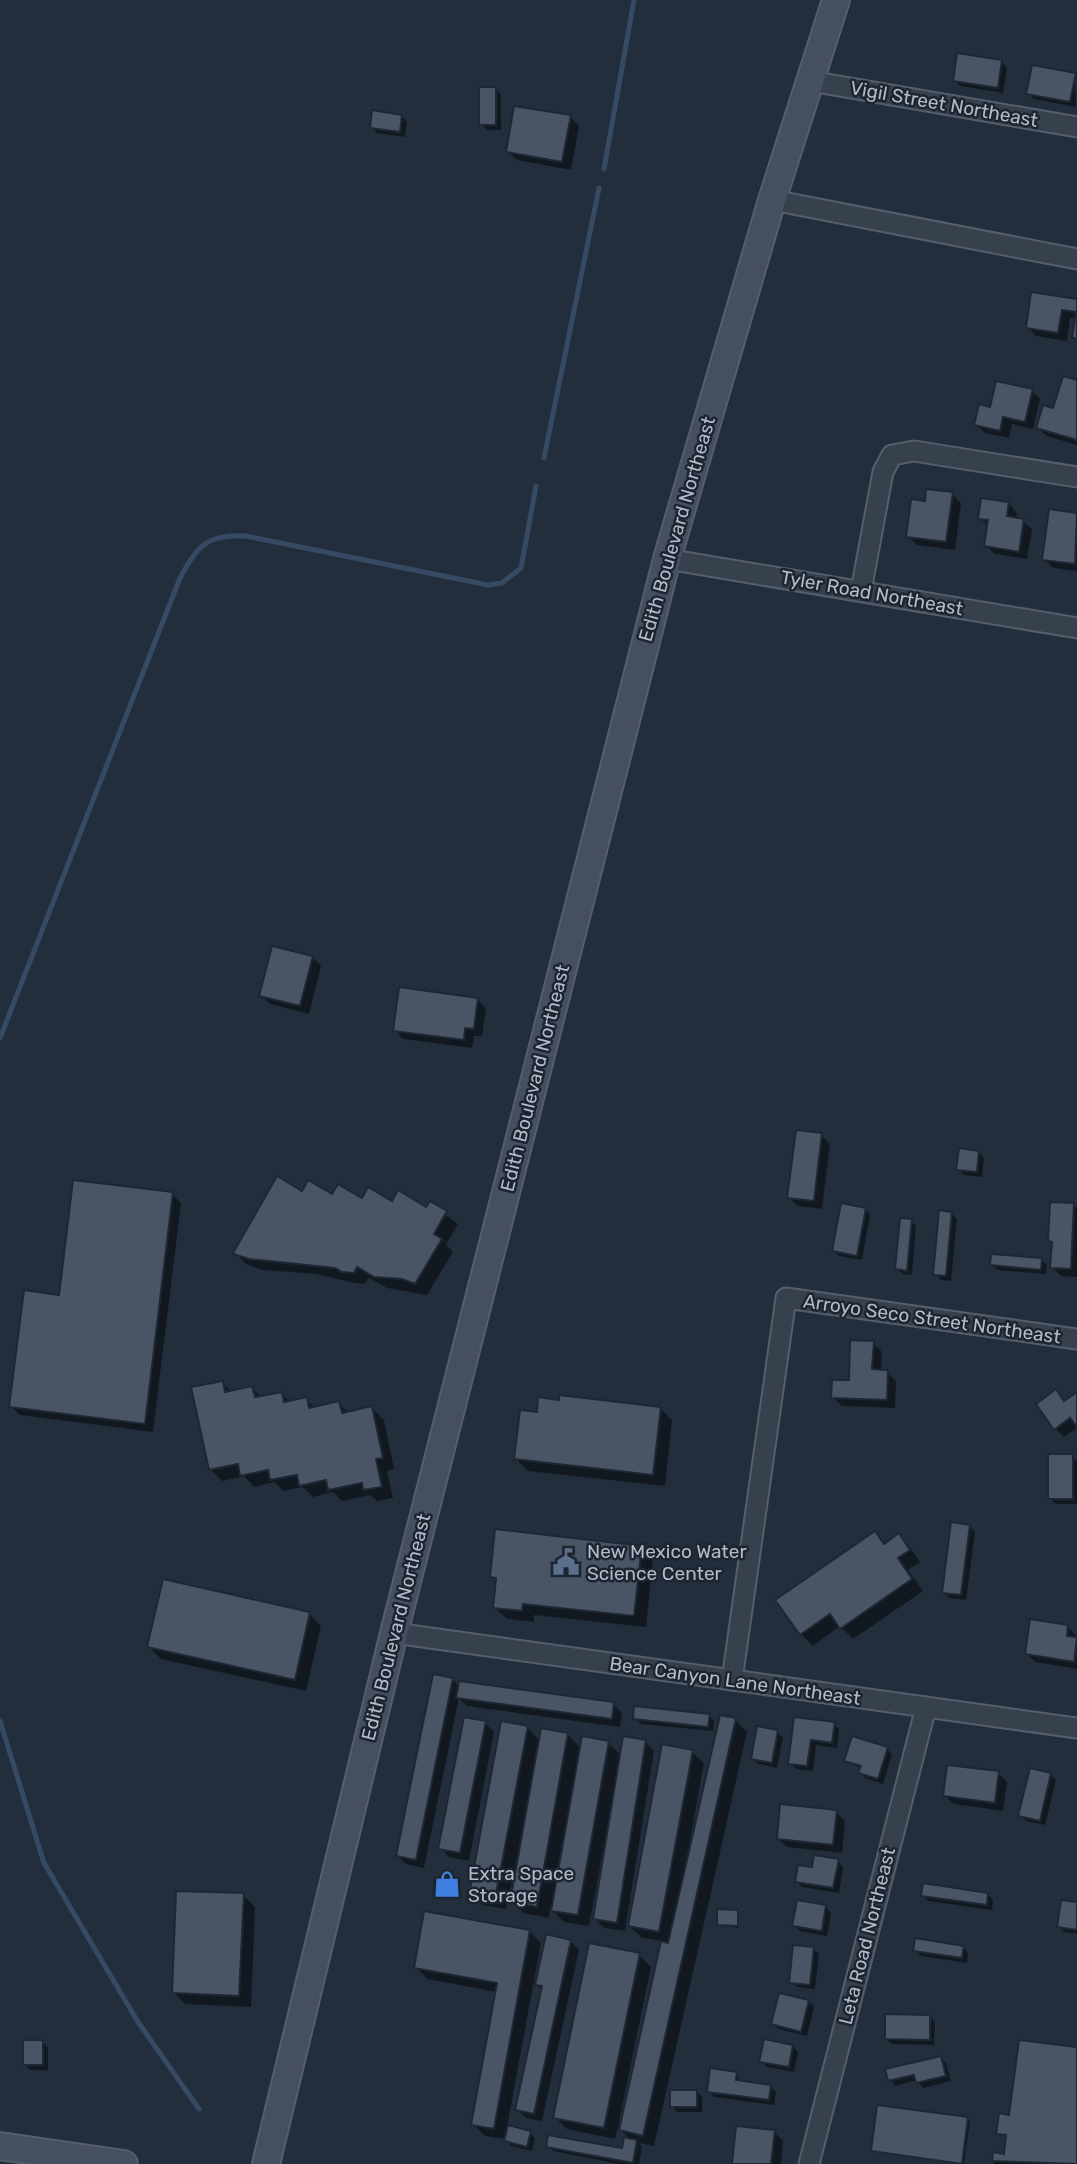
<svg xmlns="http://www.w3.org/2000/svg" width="1077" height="2164" viewBox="0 0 1077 2164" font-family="Rubik,sans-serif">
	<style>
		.shadow { fill: #0007 }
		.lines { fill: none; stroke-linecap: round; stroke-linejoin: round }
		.stream { stroke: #374a63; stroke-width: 5 }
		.building { fill: #495565; stroke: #1e2733; stroke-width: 2 }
		.street-casing { stroke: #555e6a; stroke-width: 23 }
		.secondary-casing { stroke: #555e6a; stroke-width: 30 }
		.street { stroke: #37404d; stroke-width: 19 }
		.secondary { stroke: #454f60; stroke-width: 26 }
		.labels { text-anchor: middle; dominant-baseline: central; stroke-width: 5; stroke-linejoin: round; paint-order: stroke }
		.street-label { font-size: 19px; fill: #b3bbc8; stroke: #1c2531 }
		.poi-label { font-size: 19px; fill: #b3bbc8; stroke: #1c2531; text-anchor: start }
	</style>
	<rect width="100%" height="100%" fill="#232e3c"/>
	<!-- shadow -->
	<g class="shadow">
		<path d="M1001,62L1007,68L1003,93L960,86L955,80Z"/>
		<path d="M1075,75L1076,107L1034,99L1028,94Z"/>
		<path d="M495,89L501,94V130H487L481,124Z"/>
		<path d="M402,116L407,122L405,137L377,133L371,127Z"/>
		<path d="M570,117L579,126L571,170L517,160L508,152Z"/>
		<path d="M1077,301V319L1070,318L1067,341L1036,336L1028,327Z"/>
		<path d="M1077,382V445L1047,436L1038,428Z"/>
		<path d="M1032,391L1040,399L1033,429L1012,424L1009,438L985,433L976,424L992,409Z"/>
		<path d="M952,494L961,503L955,550L917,545L908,536L926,503Z"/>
		<path d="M1009,504L1017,513L1016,520L1023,521L1032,529L1027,559L995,554L986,546L989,527L980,518Z"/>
		<path d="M1051,511L1077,515V571L1053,568L1044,559Z"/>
		<path d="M312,957L321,966L309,1014L270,1004L261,995Z"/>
		<path d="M477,999L486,1008L482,1036H474L472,1048L403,1039L395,1030Z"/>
		<path d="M821,1135L830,1144L822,1209L798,1206L789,1197Z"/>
		<path d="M979,1152L984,1158L982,1177L964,1175L958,1169Z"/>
		<path d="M303,1193L427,1210L431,1204L458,1224L446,1245L453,1252L427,1295L387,1288L369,1278L365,1284L355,1283L316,1274L262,1270L246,1264L235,1252Z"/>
		<path d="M172,1194L181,1203L153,1432L20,1415L11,1407L61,1297Z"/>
		<path d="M1074,1205L1077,1208V1277L1061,1276L1052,1267L1053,1245L1049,1241Z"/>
		<path d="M865,1209L870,1215L862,1260L839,1256L834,1251Z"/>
		<path d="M951,1213L957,1219L951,1281L941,1280L935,1274Z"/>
		<path d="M911,1221L916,1226L912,1275L903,1274L897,1269Z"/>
		<path d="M1042,1260L1047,1265L1046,1274L998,1270L992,1265Z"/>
		<path d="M873,1343L882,1352L881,1372H887L896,1381L895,1408L842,1406L833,1397L850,1382Z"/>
		<path d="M222,1383L232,1392L252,1388L262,1398L282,1394L290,1402L306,1399L315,1408L339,1403L349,1413L372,1408L384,1420L394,1469L387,1471L393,1498L377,1501L370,1495L342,1501L333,1492L313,1497L303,1487L283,1491L274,1482L254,1487L244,1476L222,1481L210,1469Z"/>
		<path d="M1056,1391L1066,1402L1077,1394V1428L1064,1437L1055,1428Z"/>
		<path d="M660,1408L672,1420L665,1486L528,1471L516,1459L538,1414Z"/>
		<path d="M1072,1456L1077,1461V1504H1056L1050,1498Z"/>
		<path d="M969,1526L975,1532L966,1600L950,1598L944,1592Z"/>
		<path d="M875,1534L886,1544L898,1535L910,1547L920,1562L908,1570L923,1591L853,1639L840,1626L813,1646L801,1634Z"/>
		<path d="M641,1548L653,1559L646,1627L534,1615V1622L507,1619L495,1608L498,1582L492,1576Z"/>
		<path d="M310,1614L321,1626L306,1691L161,1659L149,1647Z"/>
		<path d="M1068,1627L1076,1636L1077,1669L1035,1662L1026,1653Z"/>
		<path d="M452,1679L460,1687L613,1704L622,1713L620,1727L467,1706L459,1698L424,1868L406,1864L397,1855Z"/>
		<path d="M709,1715L714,1721L713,1731L641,1724L635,1718Z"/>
		<path d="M796,1719L834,1724L839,1729L837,1748L816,1745L813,1771L796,1769L790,1763Z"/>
		<path d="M735,1720L747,1732L654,2146L638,2143L642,2147L639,2164H619L553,2151L548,2146L624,2150L631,2140L618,2127L615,2139L567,2129L555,2117L639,1955L651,1967L619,2122H622L662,1941L642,1938L630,1926L692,1752L704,1763L690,1841H693Z"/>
		<path d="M485,1723L494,1732L469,1861L449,1857L440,1848Z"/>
		<path d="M527,1727L540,1741L568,1735L581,1748L608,1743L622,1756L645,1742L654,1751L625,1931L604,1928L595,1919L607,1847L604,1846L589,1926L564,1922L550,1908L549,1918L523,1913L512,1901L515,1883L512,1882L506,1909L482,1905L471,1893Z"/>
		<path d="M777,1732L783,1738L777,1768L759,1764L753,1759Z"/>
		<path d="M887,1749L892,1754L883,1784L866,1778L860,1773L861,1769L846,1760Z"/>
		<path d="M998,1773L1007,1782L1003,1811L954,1804L945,1796Z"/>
		<path d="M1050,1775L1056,1780L1045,1825L1026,1821L1020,1815Z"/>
		<path d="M836,1812L845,1821L842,1853L787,1847L778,1839Z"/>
		<path d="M838,1861L843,1867L839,1893L802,1887L797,1881L813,1869Z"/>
		<path d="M243,1895L255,1907L251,2007L185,2004L173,1992Z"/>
		<path d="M923,1895H988L993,1900L992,1910L928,1901Z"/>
		<path d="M1077,1904V1934L1064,1932L1058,1926Z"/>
		<path d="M826,1907L831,1913L827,1936L800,1931L794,1926Z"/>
		<path d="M738,1911L739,1928L718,1924Z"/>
		<path d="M529,1931L541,1943L507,2127L530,2133L535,2138L532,2151L511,2146L506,2139L485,2136L473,2124L497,1992L427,1979L416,1967Z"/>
		<path d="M570,1941L579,1950L542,2121L526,2118L517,2109L543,1990L537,1984Z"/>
		<path d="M963,1947L968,1953L967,1963L921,1956L915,1950Z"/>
		<path d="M813,1949L819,1954L815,1989L797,1987L791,1982Z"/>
		<path d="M808,2001L814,2007L807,2036L778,2029L773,2023Z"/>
		<path d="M929,2016L935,2022L934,2045L892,2044L886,2039Z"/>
		<path d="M42,2042L48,2048V2070H30L25,2064Z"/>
		<path d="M793,2046L798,2052L794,2072L767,2067L761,2061Z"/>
		<path d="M1077,2049V2164H994L995,2154L1005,2156L1008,2137L998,2133Z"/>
		<path d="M941,2058L946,2063L951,2081L923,2088L917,2080L895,2086L890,2080Z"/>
		<path d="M736,2073L741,2083L771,2087L776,2092L774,2105L714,2097L709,2091Z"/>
		<path d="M696,2091L702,2097V2112H677L672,2106Z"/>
		<path d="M967,2119L970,2121L964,2164L873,2151Z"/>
		<path d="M774,2132L783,2141L781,2164H734Z"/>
	</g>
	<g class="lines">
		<!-- stream -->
		<g class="stream">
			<path d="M604,169L634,0"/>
			<path d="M544,458L599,188"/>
			<path d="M0,1038L180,578C198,545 207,534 246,536L488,585L502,583L521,568L536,486"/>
			<path d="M0,1721L44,1863L138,2022L199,2109"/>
		</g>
	</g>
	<!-- building -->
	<g class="building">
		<path d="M957,53L1002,60L998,88L953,81Z"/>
		<path d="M1032,65L1076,73L1070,102L1026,94Z"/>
		<rect x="479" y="87" width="17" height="38"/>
		<path d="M514,106L571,115L562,162L506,152Z"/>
		<path d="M372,110L402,115L400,132L370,128Z"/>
		<path d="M1031,292L1077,299V338H1072L1076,312L1062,310L1058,333L1026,328Z"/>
		<path d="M1063,376L1077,380V440L1036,428L1043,405L1053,408Z"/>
		<path d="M996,381L1033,389L1025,422L1003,417L1000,431L974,425L979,404L990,407Z"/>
		<path d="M926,489L953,492L946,542L906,537L911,499L925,501Z"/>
		<path d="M981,498L1009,502L1007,516L1024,519L1019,552L984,546L988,520L978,519Z"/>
		<path d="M1049,509L1077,513L1075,564L1042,560Z"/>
		<path d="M272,946L313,956L300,1006L259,996Z"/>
		<path d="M399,987L478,998L474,1029L465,1028L464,1040L393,1031Z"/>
		<path d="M796,1130L822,1133L814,1201L787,1198Z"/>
		<path d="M959,1148L979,1151L977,1172L956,1170Z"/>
		<path d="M277,1176L302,1191L308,1180L332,1194L338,1184L362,1198L368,1187L392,1201L398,1190L426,1207L430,1201L447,1211L434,1234L442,1239L415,1284L402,1279L374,1277L357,1267L354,1273L342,1272L335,1268L249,1259L236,1255L233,1253Z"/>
		<path d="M73,1180L173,1192L145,1424L9,1407L24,1290L59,1295Z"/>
		<path d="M1050,1202L1074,1203L1071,1269L1050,1268L1052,1242L1048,1241Z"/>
		<path d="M841,1203L866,1208L857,1256L832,1251Z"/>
		<path d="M939,1210L952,1212L946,1276L933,1275Z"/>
		<path d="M900,1218L912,1219L907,1271L895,1269Z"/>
		<path d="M991,1254L1042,1258L1041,1270L990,1265Z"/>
		<path d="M850,1340L874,1341L872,1369L888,1370L887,1400L831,1398L832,1380H849Z"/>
		<path d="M223,1381L225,1392L252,1386L255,1397L282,1392L284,1402L307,1397L309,1408L339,1401L342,1413L372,1406L383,1458L376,1459L382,1487L363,1490L362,1483L328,1490L326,1480L299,1486L297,1475L270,1480L268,1470L240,1476L238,1464L209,1470L191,1387Z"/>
		<path d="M1056,1389L1064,1401L1077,1392V1427L1070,1418L1054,1430L1036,1404Z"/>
		<path d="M559,1395L661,1407L653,1475L514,1459L520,1410L537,1412L538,1397L559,1400Z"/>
		<rect x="1048" y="1454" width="25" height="45"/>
		<path d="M951,1522L970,1525L961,1595L942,1593Z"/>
		<path d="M495,1529L642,1546L634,1616L523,1604L522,1611L493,1608L496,1578L490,1577Z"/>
		<path d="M875,1531L884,1544L899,1533L910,1550L898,1558L912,1579L840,1629L830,1614L800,1635L775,1600Z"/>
		<path d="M163,1579L310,1612L295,1680L147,1647Z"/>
		<path d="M1030,1619L1068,1625L1067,1636L1077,1637L1074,1662L1025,1654Z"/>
		<path d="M433,1674L453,1678L416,1860L396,1856Z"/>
		<path d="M459,1681L614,1702L612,1719L456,1698Z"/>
		<path d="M634,1706L710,1714L708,1727L633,1719Z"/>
		<path d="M720,1715L736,1718L643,2136L619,2130L661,1941L668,1943Z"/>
		<path d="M464,1717L486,1721L460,1853L438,1849Z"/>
		<path d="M794,1717L835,1722L832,1743L811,1740L807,1766L788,1764Z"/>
		<path d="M501,1721L528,1726L495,1899L469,1894Z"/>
		<path d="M757,1726L778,1730L772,1763L751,1759Z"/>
		<path d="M541,1728L568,1733L537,1907L510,1902Z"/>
		<path d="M582,1736L609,1741L578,1915L551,1911Z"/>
		<path d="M623,1736L646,1740L617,1923L593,1919Z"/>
		<path d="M852,1736L888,1747L878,1779L858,1773L861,1766L844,1761Z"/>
		<path d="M662,1744L693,1750L659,1932L628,1926Z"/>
		<path d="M947,1765L999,1771L995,1803L943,1796Z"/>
		<path d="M1030,1768L1051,1773L1040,1821L1018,1816Z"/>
		<path d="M780,1804L837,1810L833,1845L777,1839Z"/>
		<path d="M814,1855L839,1859L833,1888L795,1882L798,1865L812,1867Z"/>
		<path d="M923,1883L988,1893L987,1905L921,1896Z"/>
		<path d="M176,1891L244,1893L239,1996L172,1993Z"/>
		<path d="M797,1900L826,1905L822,1931L792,1926Z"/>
		<path d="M1061,1900L1077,1902V1930L1057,1927Z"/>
		<path d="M717,1909L738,1910V1926L717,1925Z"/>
		<path d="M424,1911L530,1930L494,2129L471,2125L497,1983L414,1968Z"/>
		<path d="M546,1934L571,1940L534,2114L515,2110L542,1986L535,1985Z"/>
		<path d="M915,1938L964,1946L962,1958L913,1951Z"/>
		<path d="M589,1943L640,1953L604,2128L553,2118Z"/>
		<path d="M793,1945L814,1947L810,1985L789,1983Z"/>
		<path d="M779,1993L809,2000L801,2032L771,2024Z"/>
		<path d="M885,2014L930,2015V2040L885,2039Z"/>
		<path d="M764,2039L793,2045L789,2067L759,2062Z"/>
		<rect x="23" y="2040" width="20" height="25"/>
		<path d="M1019,2040L1077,2047V2164L992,2161L993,2152L1004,2154L1006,2135L996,2134L999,2113L1009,2115Z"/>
		<path d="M941,2056L946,2076L916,2083L914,2075L888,2081L885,2069Z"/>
		<path d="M710,2068L737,2072L736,2080L771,2085L769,2100L707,2092Z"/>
		<rect x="670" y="2090" width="27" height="17"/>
		<path d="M877,2105L968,2117L962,2164L871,2151Z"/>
		<path d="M508,2125L531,2131L527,2147L504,2141Z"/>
		<path d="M736,2126L775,2130L771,2164H732Z"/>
		<path d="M548,2135L622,2148L624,2137L637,2140L633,2163L546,2147Z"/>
	</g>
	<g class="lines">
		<defs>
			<g id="street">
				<path d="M810,81L1077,127"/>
				<path d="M772,200L1077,259"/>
				<path d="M667,559L1077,628"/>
				<path d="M861,591L883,472L892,455L914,451L1077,477"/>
				<path d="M394,1633L1077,1728"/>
				<path d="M732,1680L786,1298L1077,1339"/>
				<path d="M809,2164L926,1707"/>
			</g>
			<g id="secondary">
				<path d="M0,2146L124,2164"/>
				<path d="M266,2164L394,1633L667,559L772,200L836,0"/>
			</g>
		</defs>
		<!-- street casing -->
		<use href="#street" class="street-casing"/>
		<!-- secondary casing -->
		<use href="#secondary" class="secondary-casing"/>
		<!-- street -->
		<use href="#street" class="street"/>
		<!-- secondary -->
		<use href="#secondary" class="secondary"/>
	</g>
	<!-- icons -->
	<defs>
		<symbol id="civic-bare" viewBox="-9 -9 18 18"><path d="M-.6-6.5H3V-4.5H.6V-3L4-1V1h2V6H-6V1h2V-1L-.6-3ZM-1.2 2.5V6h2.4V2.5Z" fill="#5c6f8a" stroke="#1c2531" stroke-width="2.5" paint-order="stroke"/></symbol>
		<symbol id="shop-bare" viewBox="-9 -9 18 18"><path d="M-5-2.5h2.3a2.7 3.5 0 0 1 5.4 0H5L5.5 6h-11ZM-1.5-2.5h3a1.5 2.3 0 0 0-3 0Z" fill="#3f7fe0" stroke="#1c2531" stroke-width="2.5" paint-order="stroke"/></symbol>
	</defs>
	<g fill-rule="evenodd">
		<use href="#civic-bare" x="547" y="1543" width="38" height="38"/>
		<use href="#shop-bare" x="428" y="1865" width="38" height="38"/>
	</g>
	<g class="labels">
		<!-- street labels -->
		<g class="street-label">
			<text transform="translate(944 104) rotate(10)">Vigil Street Northeast</text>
			<text transform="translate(677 529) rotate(-74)">Edith Boulevard Northeast</text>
			<text transform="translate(872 593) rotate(10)">Tyler Road Northeast</text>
			<text transform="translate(535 1078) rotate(-76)">Edith Boulevard Northeast</text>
			<text transform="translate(932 1319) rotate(8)">Arroyo Seco Street Northeast</text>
			<text transform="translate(396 1627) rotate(-76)">Edith Boulevard Northeast</text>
			<text transform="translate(735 1681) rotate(8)">Bear Canyon Lane Northeast</text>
			<text transform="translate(867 1936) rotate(-76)">Leta Road Northeast</text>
		</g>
		<!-- poi labels -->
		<g class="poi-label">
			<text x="587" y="1551">New Mexico Water<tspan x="587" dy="22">Science Center</tspan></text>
			<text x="468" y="1873">Extra Space<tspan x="468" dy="22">Storage</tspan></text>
		</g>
	</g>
</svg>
